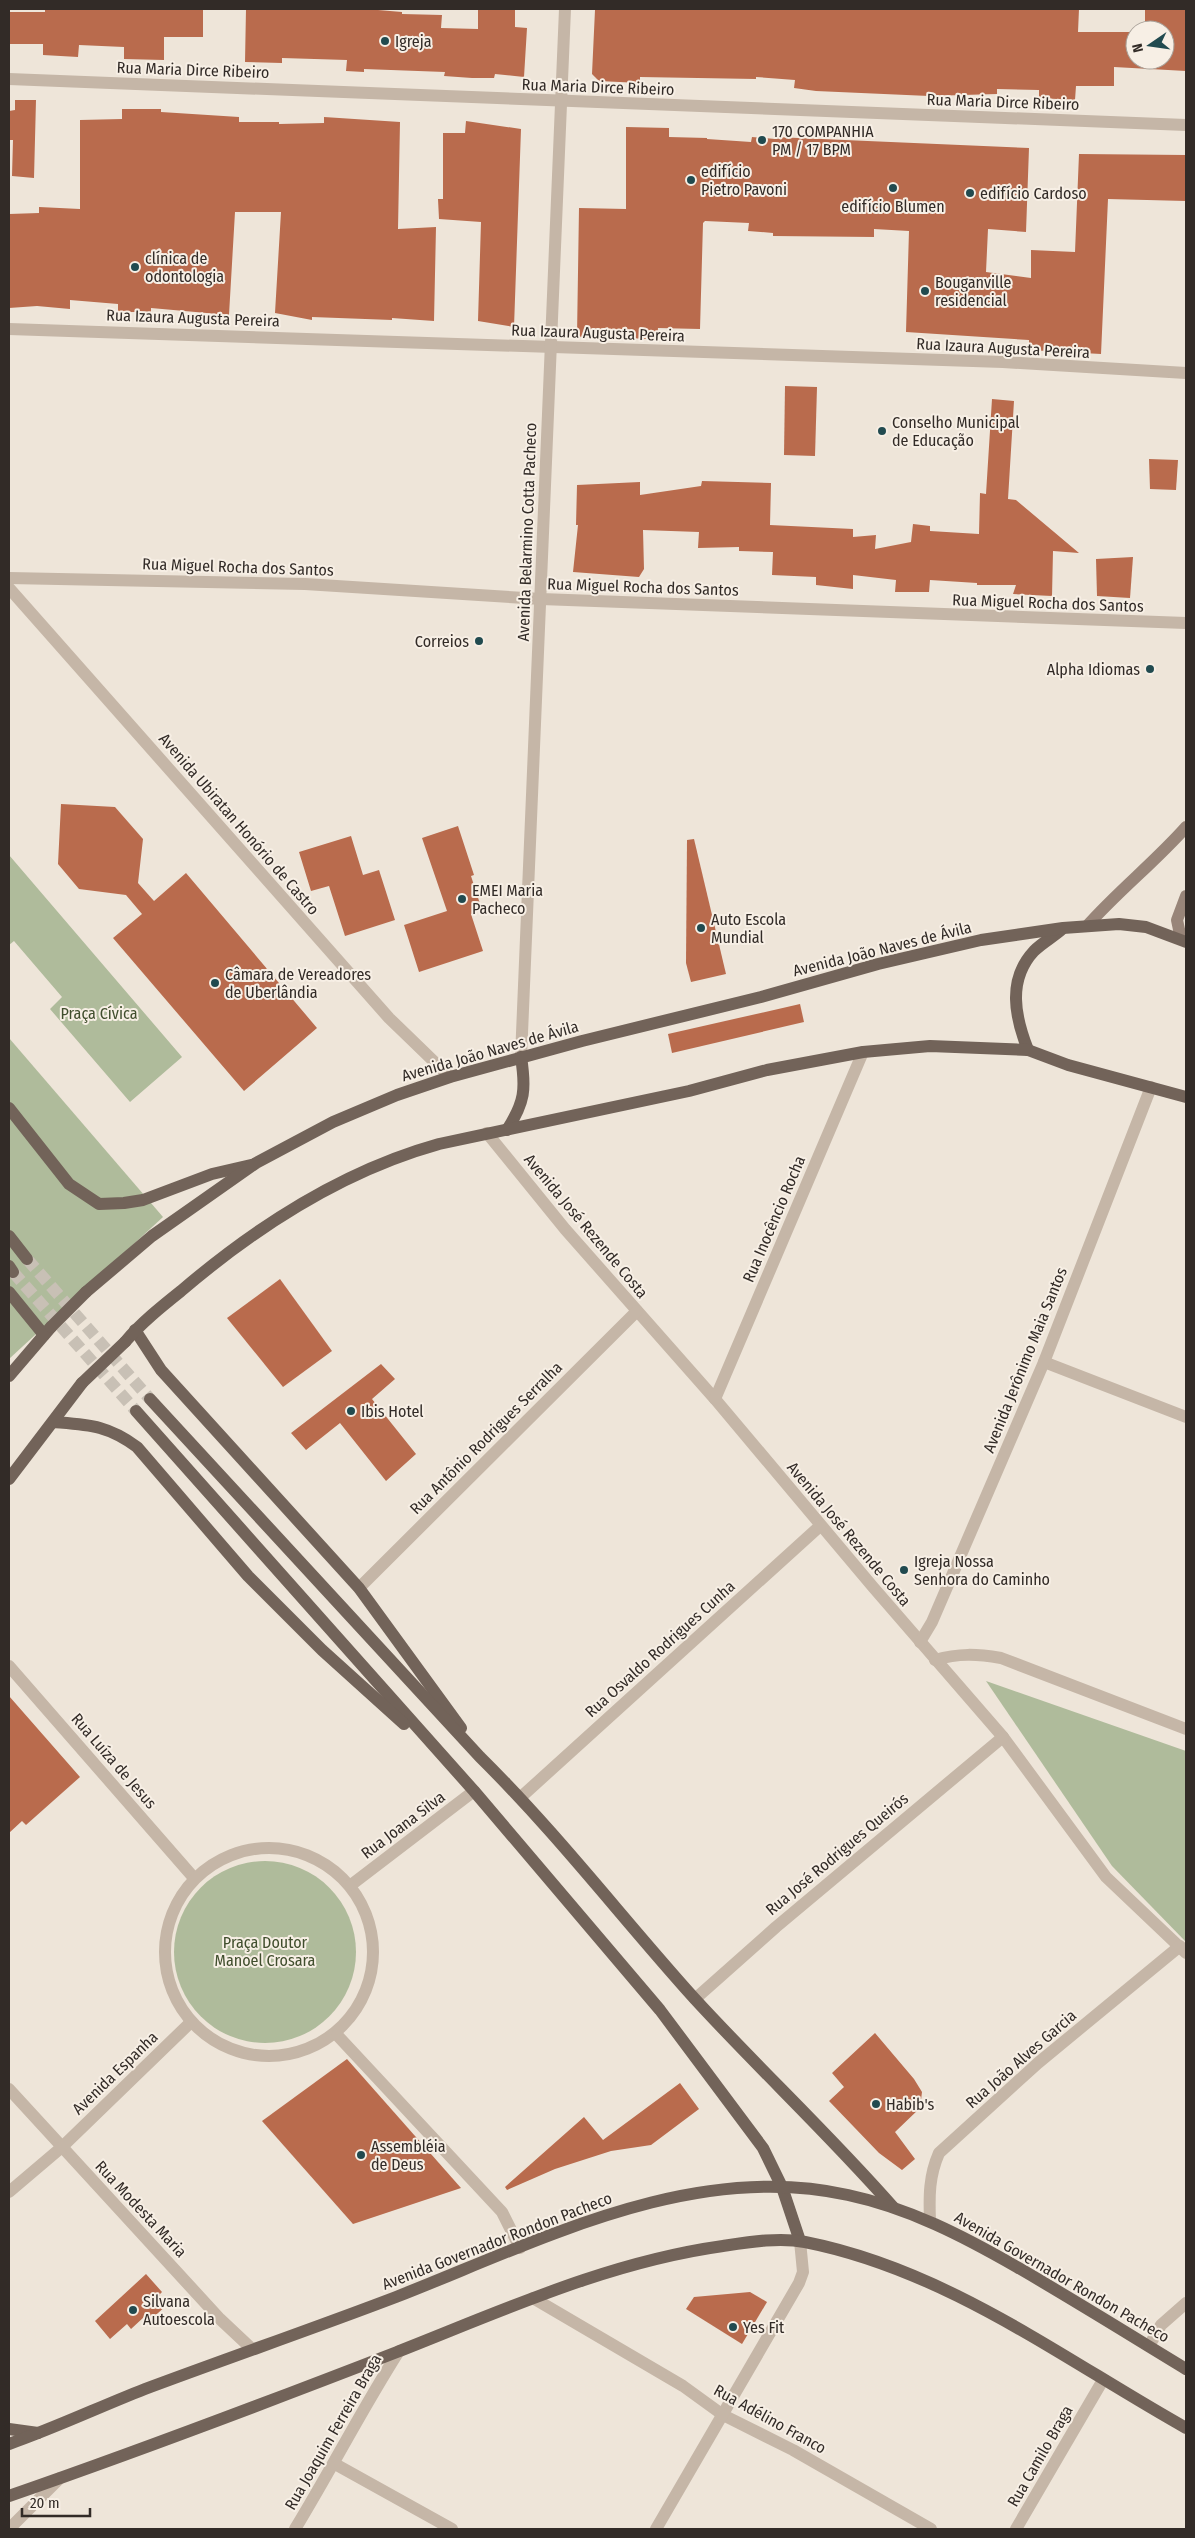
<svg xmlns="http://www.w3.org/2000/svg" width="1195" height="2538" viewBox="0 0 1195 2538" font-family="'Fira Sans Condensed',sans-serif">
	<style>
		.green { fill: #afbb9b }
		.building { fill: #b96b4d }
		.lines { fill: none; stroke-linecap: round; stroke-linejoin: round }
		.primary-tunnel { stroke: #c8c0b5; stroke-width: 12; stroke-dasharray: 12 6; stroke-linecap: butt }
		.minor { stroke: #c5b6a7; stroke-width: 12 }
		.tertiary { stroke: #c5b6a7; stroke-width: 12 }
		.secondary { stroke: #988579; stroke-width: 12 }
		.primary { stroke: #726359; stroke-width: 12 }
		.primary-bridge { stroke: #726359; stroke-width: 12 }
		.poi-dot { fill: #214a4f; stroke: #f7efe5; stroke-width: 2 }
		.labels { text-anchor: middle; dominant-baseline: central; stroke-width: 4; stroke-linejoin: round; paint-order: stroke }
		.poi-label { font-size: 16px; fill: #322b27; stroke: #f7efe5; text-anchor: start }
		.street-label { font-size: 16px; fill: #322b27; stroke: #f7efe5 }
		.park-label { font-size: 16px; fill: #404e2d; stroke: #f7efe5 }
	</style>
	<rect width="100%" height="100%" fill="#eee5d9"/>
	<!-- green -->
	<g class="green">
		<path d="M9,855L182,1057L130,1102L50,1009L62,997L14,941L9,945Z"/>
		<path d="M9,1038L163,1217L9,1359Z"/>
		<path d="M986,1681L1186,1751V1942L1112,1866Z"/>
		<circle cx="265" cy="1952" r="91"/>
	</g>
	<!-- building -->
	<g class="building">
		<path d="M45,9H203V37H164V60L124,59V47L79,45L78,57L43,55V44H9V12H45Z"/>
		<path d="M246,9H366L402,12V14L442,15L441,28L478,29V9H515V27L527,28L524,77L495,74L494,78H472L444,76L445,72L364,69V72L346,71L347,60L282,58V63L245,62Z"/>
		<path d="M654,9H1079L1078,32H1135V60H1165V30H1145V9H1186V71L1114,67V86H1076L1075,100L1039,98V90L997,89V94L929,96L816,91L794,88L795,80L756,77V79L640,77V83L599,81L592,74L595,10Z"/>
		<path d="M15,100H36L34,178L12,176L13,140H9V111L15,110Z"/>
		<path d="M122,109H161V112L239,117V122H279V124L324,123V117L400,122L398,229L436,227L434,321L392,318V320L312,317V320L275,313L281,212H235L229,315L151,308V312H118V304L70,300V309L37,306L9,308V214L39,213V207L80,209V120L122,119Z"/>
		<path d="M466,121L521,129L514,327L478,321L481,222L439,219L438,199H443V133H465Z"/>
		<path d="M626,127L669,128V137L707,138V139L751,142L752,137L775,139V137L1029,148L1026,232L988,229L986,272L1031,278V250L1075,252L1079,154L1186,155V201L1108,199L1101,354L1029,350V340L906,332L909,231L874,229V237L773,236V233L748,231L749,223L705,221L703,223L700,329L658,328L657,339L577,337L579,208L626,209Z"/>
		<path d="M785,386L817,387L815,456L784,455Z"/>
		<path d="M992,399L1014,401L1008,499L1016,500L1079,553L1053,551L1052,596L1013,594L1016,585H977V583L930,580L929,592H895L896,580L853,575V589L816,585V577L772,575L773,552L739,551V547L698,548L699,532L643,530L644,569L639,577L573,572L578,525H576L577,485L640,482V495L701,486L702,481L771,483L770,525L853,529V537L876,535L875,549L911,542L913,524L930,526V531L979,534L980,493L986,494Z"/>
		<path d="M1149,459L1178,460L1176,490L1150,489Z"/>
		<path d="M1133,557L1130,598L1097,596L1096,559Z"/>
		<path d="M61,804L115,807L143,839L138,883L154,901L186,873L317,1028L244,1091L113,938L142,914L126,895L79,889L58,864Z"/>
		<path d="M458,826L474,875L471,876L482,910L471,914L483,951L419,972L404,925L447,911L422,838Z"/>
		<path d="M351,836L363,875L379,870L395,920L345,936L329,886L311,891L299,852Z"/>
		<path d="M694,839L726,974L691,982L686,963L687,840Z"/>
		<path d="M800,1004L804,1022L672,1053L668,1034Z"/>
		<path d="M280,1279L332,1351L283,1387L227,1318Z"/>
		<path d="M381,1364L395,1379L372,1399L416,1454L386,1481L340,1423L306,1450L291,1433Z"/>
		<path d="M9,1696L80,1777L26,1825L22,1821L9,1833Z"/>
		<path d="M875,2033L914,2079L922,2092L920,2108L895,2132L915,2159L902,2170L879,2153L829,2101L844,2087L832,2073Z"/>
		<path d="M347,2059L461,2188L353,2224L262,2121Z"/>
		<path d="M680,2083L699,2109L651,2145L611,2151L555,2169L507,2190L505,2187L584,2117L603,2140Z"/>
		<path d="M146,2274L162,2292L159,2295L168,2304L148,2322L144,2317L131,2329L127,2324L110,2339L95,2321Z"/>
		<path d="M750,2292L767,2302L742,2344L686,2309L694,2297Z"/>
	</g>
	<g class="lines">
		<!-- primary-tunnel -->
		<g class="primary-tunnel">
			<path d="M27,1259L150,1399"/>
			<path d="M13,1272L136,1411"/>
		</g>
		<!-- minor -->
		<g class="minor">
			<path d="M9,79L1186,125"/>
			<path d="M9,329L1003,362L1186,373"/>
			<path d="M9,578L305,584L541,599L1186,623"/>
			<path d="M9,588L389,1018L450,1077"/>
			<path d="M487,1133L565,1229L715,1399L873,1587L1003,1737L1106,1877L1186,1953"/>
			<path d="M1044,1362L1186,1417"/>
			<path d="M715,1399L863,1052"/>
			<path d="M359,1588L637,1311"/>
			<path d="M920,1642L932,1622L1044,1362L1151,1087"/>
			<path d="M935,1660C959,1653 977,1654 1001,1658L1186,1729"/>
			<path d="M9,1666L194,1878"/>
			<path d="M521,1797L820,1526"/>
			<circle cx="269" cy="1952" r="104"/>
			<path d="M351,1885L474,1791"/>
			<path d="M695,1999L776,1927L1003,1737"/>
			<path d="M337,2035L502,2212L520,2248"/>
			<path d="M9,2089L220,2319L252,2349"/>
			<path d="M9,2192L62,2147L191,2022"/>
			<path d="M930,2221C929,2196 929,2176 939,2153L1038,2063L1180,1946"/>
			<path d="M533,2298L683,2386L723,2415L793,2450L931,2529"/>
			<path d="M1149,2346L1161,2325L1186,2303"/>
			<path d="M335,2464L452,2529"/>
			<path d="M295,2529C331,2470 362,2409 399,2351"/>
			<path d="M656,2529L799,2283L803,2272L800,2241"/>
			<path d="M1016,2529L1103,2380"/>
		</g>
		<!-- tertiary -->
		<g class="tertiary">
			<path d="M521,1057L565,9"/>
			<path d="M9,2529L60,2478"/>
		</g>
		<!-- secondary -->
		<g class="secondary">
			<path d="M1087,926C1118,891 1155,862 1186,827"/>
			<path d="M1181,939L1177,920L1186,896"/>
		</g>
		<!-- primary -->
		<g class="primary">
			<path d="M1028,1050C1015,1017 1007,980 1034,951C1042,943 1053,937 1061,930"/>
			<path d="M9,1108L69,1184L99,1204L124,1203L143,1200L212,1174L251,1165"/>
			<path d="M507,1130C525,1102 526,1089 521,1057"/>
			<path d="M9,1236L27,1259"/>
			<path d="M9,1266L13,1272"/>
			<path d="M9,1292L44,1335"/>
			<path d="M86,1292L152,1236L256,1163L333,1122L397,1095L450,1077L582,1041L761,997L878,964L981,940L1063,928L1119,924L1146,927L1186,942"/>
			<path d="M135,1330L161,1370L359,1588L461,1728"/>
			<path d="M125,1342C141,1323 161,1307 181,1291C257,1226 342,1171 439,1144L689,1091L767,1070L863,1052L930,1046L1028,1050L1068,1065L1186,1097"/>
			<path d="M9,1376L51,1327"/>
			<path d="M150,1399L480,1757C557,1833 622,1918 694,1998C759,2069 829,2134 893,2207"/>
			<path d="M136,1411L474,1791L660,2010L763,2148L782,2187L800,2241"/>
			<path d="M53,1422C89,1425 107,1425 137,1447L248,1576L322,1650L404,1724"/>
			<path d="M9,1479L82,1383"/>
			<path d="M9,2429L38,2433"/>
			<path d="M9,2444C55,2428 99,2407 145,2389C228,2358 312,2329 396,2297C537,2242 692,2160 848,2195C909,2208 963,2236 1017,2267C1074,2300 1130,2335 1186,2369"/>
			<path d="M9,2496C139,2451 268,2402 397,2352C504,2310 608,2262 723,2246C749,2242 779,2237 805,2242C947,2270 1063,2359 1186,2428"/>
		</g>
		<!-- primary-bridge -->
		<g class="primary-bridge">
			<path d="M51,1327L86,1292"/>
			<path d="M82,1383L125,1342"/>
		</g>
	</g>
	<!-- markers -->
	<g class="poi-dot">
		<circle cx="385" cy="41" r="5"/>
		<circle cx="762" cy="140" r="5"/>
		<circle cx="691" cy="180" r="5"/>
		<circle cx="893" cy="188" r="5"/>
		<circle cx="970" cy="193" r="5"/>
		<circle cx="135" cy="267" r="5"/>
		<circle cx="925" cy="291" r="5"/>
		<circle cx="882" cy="431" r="5"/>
		<circle cx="479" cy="641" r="5"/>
		<circle cx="1150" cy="669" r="5"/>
		<circle cx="462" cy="899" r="5"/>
		<circle cx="701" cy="928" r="5"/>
		<circle cx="215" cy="983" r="5"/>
		<circle cx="351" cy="1411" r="5"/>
		<circle cx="904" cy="1570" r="5"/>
		<circle cx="876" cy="2104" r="5"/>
		<circle cx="361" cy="2155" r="5"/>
		<circle cx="133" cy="2310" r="5"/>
		<circle cx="733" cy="2327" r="5"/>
	</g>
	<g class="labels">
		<!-- poi labels -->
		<g class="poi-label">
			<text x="395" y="41">Igreja</text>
			<text x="772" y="131">170 COMPANHIA<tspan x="772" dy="18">PM / 17 BPM</tspan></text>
			<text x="701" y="171">edifício<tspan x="701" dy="18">Pietro Pavoni</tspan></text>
			<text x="980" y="193">edifício Cardoso</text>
			<text x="893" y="206" text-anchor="middle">edifício Blumen</text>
			<text x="145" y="258">clínica de<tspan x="145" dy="18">odontologia</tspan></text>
			<text x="935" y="282">Bouganville<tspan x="935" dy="18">residencial</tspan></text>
			<text x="892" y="422">Conselho Municipal<tspan x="892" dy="18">de Educação</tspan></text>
			<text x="469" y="641" text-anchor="end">Correios</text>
			<text x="1140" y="669" text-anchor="end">Alpha Idiomas</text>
			<text x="472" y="890">EMEI Maria<tspan x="472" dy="18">Pacheco</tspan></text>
			<text x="711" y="919">Auto Escola<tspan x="711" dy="18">Mundial</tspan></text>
			<text x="225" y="974">Câmara de Vereadores<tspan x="225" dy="18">de Uberlândia</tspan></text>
			<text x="361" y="1411">Ibis Hotel</text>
			<text x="914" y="1561">Igreja Nossa<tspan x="914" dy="18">Senhora do Caminho</tspan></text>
			<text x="886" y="2104">Habib's</text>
			<text x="371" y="2146">Assembléia<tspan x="371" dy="18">de Deus</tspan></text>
			<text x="143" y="2301">Silvana<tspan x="143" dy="18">Autoescola</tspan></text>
			<text x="743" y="2327">Yes Fit</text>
		</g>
		<!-- street labels -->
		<g class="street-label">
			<text transform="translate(193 70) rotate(2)">Rua Maria Dirce Ribeiro</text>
			<text transform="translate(598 87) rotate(2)">Rua Maria Dirce Ribeiro</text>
			<text transform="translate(1003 102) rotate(2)">Rua Maria Dirce Ribeiro</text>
			<text transform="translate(193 318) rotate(2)">Rua Izaura Augusta Pereira</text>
			<text transform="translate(598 333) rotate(2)">Rua Izaura Augusta Pereira</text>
			<text transform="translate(1003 348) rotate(3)">Rua Izaura Augusta Pereira</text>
			<text transform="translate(527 532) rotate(-88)">Avenida Belarmino Cotta Pacheco</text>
			<text transform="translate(238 567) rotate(2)">Rua Miguel Rocha dos Santos</text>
			<text transform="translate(643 587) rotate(2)">Rua Miguel Rocha dos Santos</text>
			<text transform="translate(1048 603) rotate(2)">Rua Miguel Rocha dos Santos</text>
			<text transform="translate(239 824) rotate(49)">Avenida Ubiratan Honório de Castro</text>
			<text transform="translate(882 949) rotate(-14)">Avenida João Naves de Ávila</text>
			<text transform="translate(490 1051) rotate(-16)">Avenida João Naves de Ávila</text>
			<text transform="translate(774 1219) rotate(-67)">Rua Inocêncio Rocha</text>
			<text transform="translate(586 1226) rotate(50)">Avenida José Rezende Costa</text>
			<text transform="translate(1025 1360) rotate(-68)">Avenida Jerônimo Maia Santos</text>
			<text transform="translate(486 1438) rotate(-45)">Rua Antônio Rodrigues Serralha</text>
			<text transform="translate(849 1534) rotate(50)">Avenida José Rezende Costa</text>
			<text transform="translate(660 1649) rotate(-42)">Rua Osvaldo Rodrigues Cunha</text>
			<text transform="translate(114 1761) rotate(49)">Rua Luíza de Jesus</text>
			<text transform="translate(403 1825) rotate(-37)">Rua Joana Silva</text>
			<text transform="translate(837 1854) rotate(-40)">Rua José Rodrigues Queirós</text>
			<text transform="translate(1021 2059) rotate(-41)">Rua João Alves Garcia</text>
			<text transform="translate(115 2073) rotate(-44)">Avenida Espanha</text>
			<text transform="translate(141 2209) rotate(47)">Rua Modesta Maria</text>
			<text transform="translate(497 2241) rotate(-21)">Avenida Governador Rondon Pacheco</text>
			<text transform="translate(1062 2277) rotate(30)">Avenida Governador Rondon Pacheco</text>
			<text transform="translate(770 2419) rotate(29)">Rua Adélino Franco</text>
			<text transform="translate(333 2432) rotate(-60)">Rua Joaquim Ferreira Braga</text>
			<text transform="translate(1040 2456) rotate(-60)">Rua Camilo Braga</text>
		</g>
		<!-- park labels -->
		<g class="park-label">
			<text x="99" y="1013">Praça Cívica</text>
			<text x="265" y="1942">Praça Doutor<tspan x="265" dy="18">Manoel Crosara</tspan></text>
		</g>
	</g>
	<!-- border -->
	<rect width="1195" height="2538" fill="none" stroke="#322b27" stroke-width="20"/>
	<!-- north arrow -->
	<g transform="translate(1150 45) rotate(257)"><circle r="24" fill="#f7efe5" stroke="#a8a199"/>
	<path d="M0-4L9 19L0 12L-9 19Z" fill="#214a4f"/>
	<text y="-8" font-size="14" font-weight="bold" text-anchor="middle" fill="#322b27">N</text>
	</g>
	<!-- scale -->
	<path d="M22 2508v8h68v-8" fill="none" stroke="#322b27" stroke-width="2.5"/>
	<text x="30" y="2508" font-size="15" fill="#322b27" stroke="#f7efe5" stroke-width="4" paint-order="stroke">20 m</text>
</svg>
